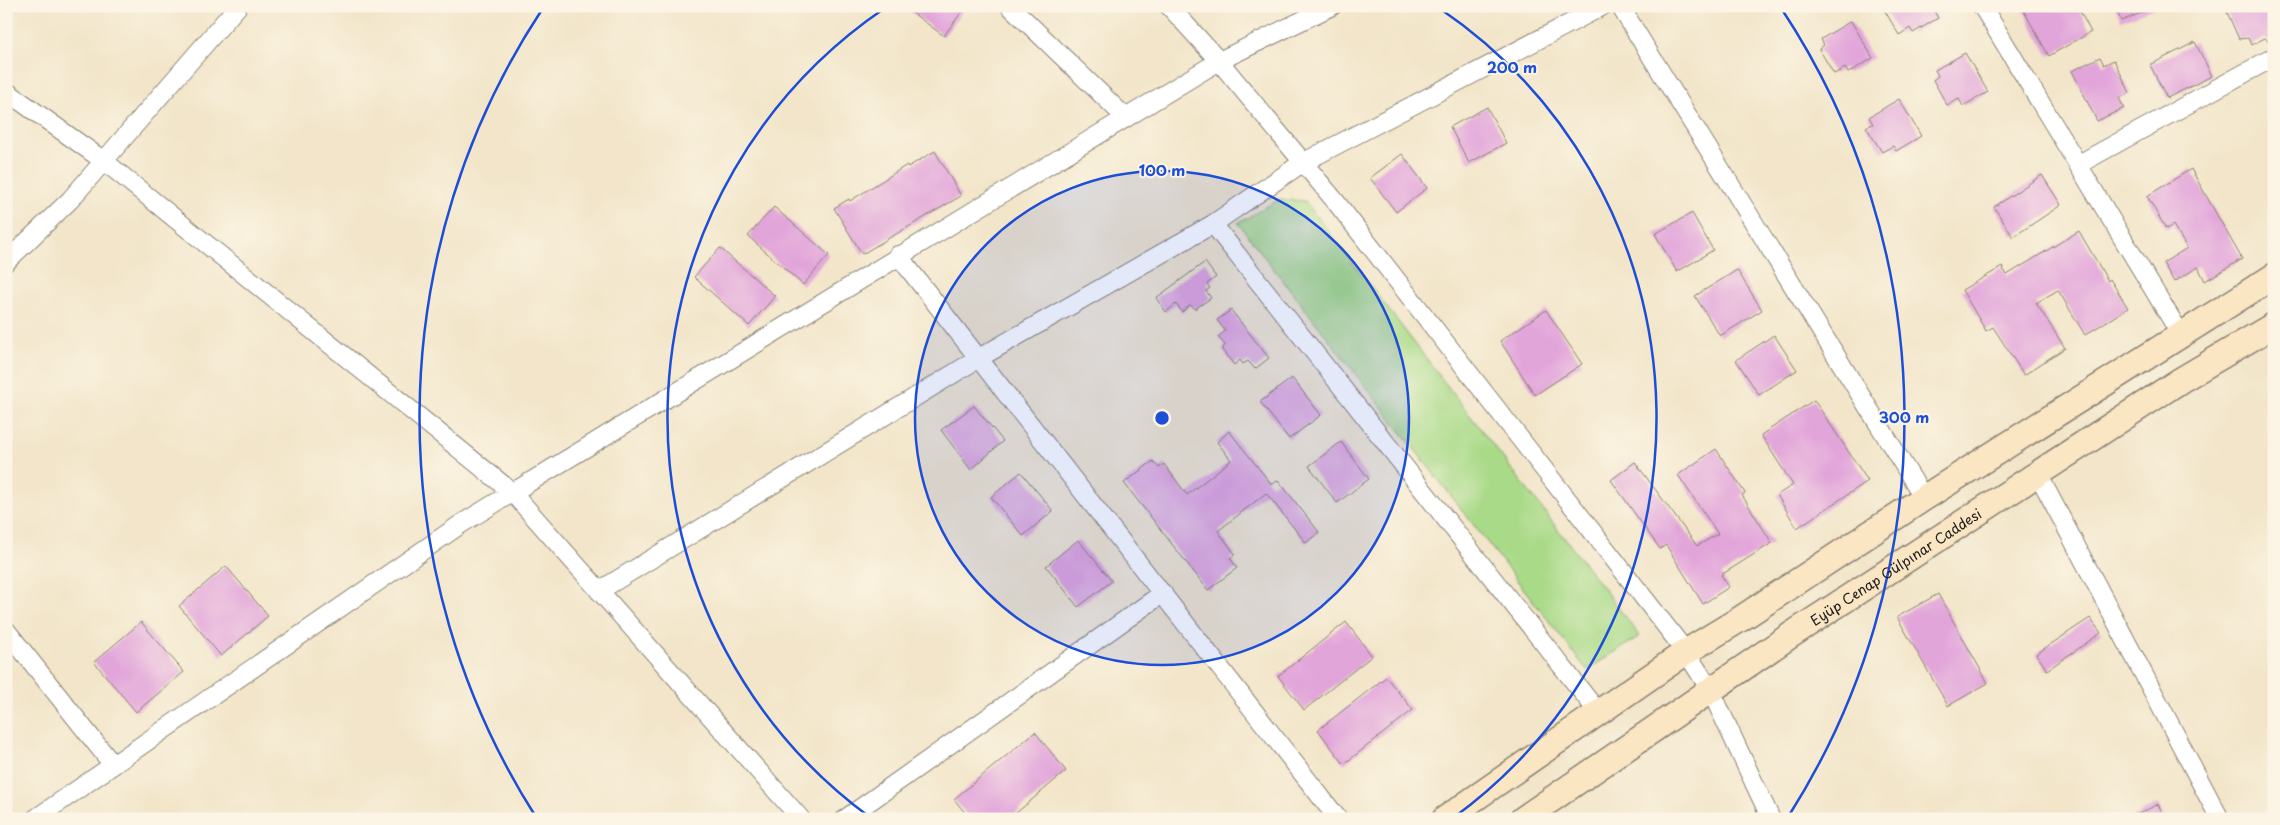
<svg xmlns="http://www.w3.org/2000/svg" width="2280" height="825" viewBox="0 0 2280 825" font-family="'Playpen Sans',sans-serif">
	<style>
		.green { fill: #a9da88; stroke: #627b52 }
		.building { fill: #e2a5da }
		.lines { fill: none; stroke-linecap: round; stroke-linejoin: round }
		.street-casing { stroke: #878072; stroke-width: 20 }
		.secondary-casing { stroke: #878072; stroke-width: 28 }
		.street { stroke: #fff; stroke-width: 18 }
		.secondary { stroke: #fbe6c4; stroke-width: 25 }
		.ring { fill: none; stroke: #1d4ed8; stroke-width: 2.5 }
		.labels { text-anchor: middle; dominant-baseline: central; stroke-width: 4; stroke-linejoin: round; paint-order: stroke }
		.street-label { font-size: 14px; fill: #1c1c1c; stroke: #fcf5e5 }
		.centre { fill: #1d4ed8; stroke: #fcf5e5; stroke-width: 2.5 }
		.ring-label { font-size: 15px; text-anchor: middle; font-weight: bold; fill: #1d4ed8; stroke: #fcf5e5; stroke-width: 4; stroke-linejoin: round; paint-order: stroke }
	</style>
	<rect width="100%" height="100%" fill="#fcf5e5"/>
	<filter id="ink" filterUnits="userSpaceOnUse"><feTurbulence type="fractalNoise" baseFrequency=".02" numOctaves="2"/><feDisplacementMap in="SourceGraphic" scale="10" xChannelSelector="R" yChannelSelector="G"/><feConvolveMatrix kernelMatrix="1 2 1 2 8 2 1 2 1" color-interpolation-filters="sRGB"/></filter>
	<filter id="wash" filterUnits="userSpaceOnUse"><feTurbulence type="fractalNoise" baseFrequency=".0096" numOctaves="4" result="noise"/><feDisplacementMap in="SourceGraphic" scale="20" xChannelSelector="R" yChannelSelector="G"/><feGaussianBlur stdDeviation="1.12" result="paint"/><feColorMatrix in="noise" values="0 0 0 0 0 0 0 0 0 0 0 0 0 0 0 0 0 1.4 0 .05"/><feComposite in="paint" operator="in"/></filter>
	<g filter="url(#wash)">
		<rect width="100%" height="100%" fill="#f2e5c9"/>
		<!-- green -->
		<path class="green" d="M1280,199L1305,201L1640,636L1587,670L1238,223Z"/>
		<g id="blocks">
			<!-- building -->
			<g class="building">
				<path d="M903,6H966L944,36Z"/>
				<path d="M1882,6H1931L1938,18L1913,33L1910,28L1899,35Z"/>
				<path d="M2021,6H2077L2091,32L2049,56Z"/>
				<path d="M2115,6H2156V7L2121,21Z"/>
				<path d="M2233,6H2271L2274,12V46L2265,38L2251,45L2248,38L2239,39L2227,12Z"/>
				<path d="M1851,21L1873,58L1848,73L1845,68L1834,74L1819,49L1824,45L1821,39Z"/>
				<path d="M2195,42L2212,76L2167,98L2150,65Z"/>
				<path d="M1965,53L1988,92L1963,106L1959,99L1947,105L1933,80L1938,76L1935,70Z"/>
				<path d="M2100,57L2104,65L2114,60L2130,93L2119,98L2124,108L2097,121L2072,71Z"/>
				<path d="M1899,99L1921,136L1896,151L1893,146L1882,152L1866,127L1873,124L1869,117Z"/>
				<path d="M1487,107L1506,143L1469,163L1450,127Z"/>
				<path d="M935,151L961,196L862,254L834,208L849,199L850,201L907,165L908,167Z"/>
				<path d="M1402,154L1427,188L1396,212L1370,178Z"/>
				<path d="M2191,169L2242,259L2205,281L2198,267L2174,282L2163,263L2187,248L2173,225L2166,229L2147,196Z"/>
				<path d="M2042,175L2061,205L2013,237L1994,207Z"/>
				<path d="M774,207L829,255L803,285L748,236Z"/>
				<path d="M1692,213L1713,250L1677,272L1655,234Z"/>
				<path d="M2079,231L2108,281L2110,279L2128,308L2085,335L2058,290L2036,303L2065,348L2024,375L1993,327L1986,331L1962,290L2002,267L2007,275Z"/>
				<path d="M720,248L775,296L749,326L694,277Z"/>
				<path d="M1205,262L1216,277L1207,284L1210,288L1206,291L1211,298L1195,309L1190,305L1182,312L1176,304L1166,312L1156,298Z"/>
				<path d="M1737,270L1762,310L1720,336L1695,296Z"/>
				<path d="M1231,310L1269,358L1255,369L1248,361L1243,364L1240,360L1234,365L1222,350L1225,345L1218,337L1225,331L1217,320Z"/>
				<path d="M1546,310L1582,364L1535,395L1500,341Z"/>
				<path d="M1774,335L1797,370L1759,395L1736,360Z"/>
				<path d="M1292,378L1321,415L1289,439L1260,402Z"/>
				<path d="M1814,400L1868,481L1797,528L1777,495L1793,485L1761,435Z"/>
				<path d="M974,406L1003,441L971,470L941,430Z"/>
				<path d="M1229,431L1272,485L1278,480L1319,532L1306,543L1266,493L1218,531L1235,554L1230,558L1237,568L1208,590L1124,483L1153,461L1159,468L1164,464L1187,495L1231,460L1217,442Z"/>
				<path d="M1341,442L1369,479L1337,503L1309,466Z"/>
				<path d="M1716,449L1745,493L1742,495L1772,543L1721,575L1729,587L1703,604L1666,545L1660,549L1611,480L1635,462L1697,546L1718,534L1678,475Z"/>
				<path d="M1021,472L1053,511L1023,536L991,497Z"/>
				<path d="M1078,540L1112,581L1078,607L1046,566Z"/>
				<path d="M226,566L268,616L221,656L179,606Z"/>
				<path d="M1938,594L1988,683L1948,706L1897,617Z"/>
				<path d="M2090,618L2101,633L2047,670L2036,654Z"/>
				<path d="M141,622L184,672L136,712L94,662Z"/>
				<path d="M1346,622L1372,656L1304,710L1278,676Z"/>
				<path d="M1386,677L1413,710L1344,764L1318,730Z"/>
				<path d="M1035,732L1066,771L1009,819H970L954,799Z"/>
				<path d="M2158,804L2165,819H2129Z"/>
			</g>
		</g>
	</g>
	<g filter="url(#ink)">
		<use href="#blocks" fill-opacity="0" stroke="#878072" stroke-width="1"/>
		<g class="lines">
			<defs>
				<g id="street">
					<path d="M1010,6L1126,118"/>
					<path d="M1169,6L1219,61L1336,202L1686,652L1711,691L1771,819"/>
					<path d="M1620,6L1924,498"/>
					<path d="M1982,6L2181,335"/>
					<path d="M6,91L104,161L512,492L801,819"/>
					<path d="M2079,164L2274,57"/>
					<path d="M1213,224L1598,712"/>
					<path d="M898,255L1338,819"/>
					<path d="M6,262L70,200L238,6"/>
					<path d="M2038,474L2220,819"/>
					<path d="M599,591L979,358L1213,224L1302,163L1603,6"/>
					<path d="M6,630L113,765"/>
					<path d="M35,819L461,524L1219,61L1332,6"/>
					<path d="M845,819L1163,593"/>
				</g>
				<g id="secondary">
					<path d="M1445,819L1686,652L1742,618L1924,498L2274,276"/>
					<path id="s1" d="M1523,819L1791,635L2181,380L2274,325"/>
				</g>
			</defs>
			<!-- street casing -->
			<use href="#street" class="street-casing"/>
			<!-- secondary casing -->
			<use href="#secondary" class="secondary-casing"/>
			<!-- street -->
			<use href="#street" class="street"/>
			<!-- secondary -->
			<use href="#secondary" class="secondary"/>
		</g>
	</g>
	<!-- distance rings -->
	<circle cx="1162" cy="418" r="247" fill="#1d4ed8" fill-opacity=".12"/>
	<g class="ring">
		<circle cx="1162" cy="418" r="247"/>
		<path d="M871 818A495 495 0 0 1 885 8M1439 8A495 495 0 0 1 1453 818"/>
		<path d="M536 817A742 742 0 0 1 543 8M1781 8A742 742 0 0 1 1788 817"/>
	</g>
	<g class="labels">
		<!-- street labels -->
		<g class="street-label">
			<text stroke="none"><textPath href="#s1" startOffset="450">Eyüp Cenap Gülpınar Caddesi</textPath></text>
		</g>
	</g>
	<circle cx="1162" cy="418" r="8" class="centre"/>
	<g class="ring-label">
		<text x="1512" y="73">200 m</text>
		<text x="1162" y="176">100 m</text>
		<text x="1904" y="423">300 m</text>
	</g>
	<!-- margin -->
	<rect width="2280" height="825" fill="none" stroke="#fcf5e5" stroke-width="25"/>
</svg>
